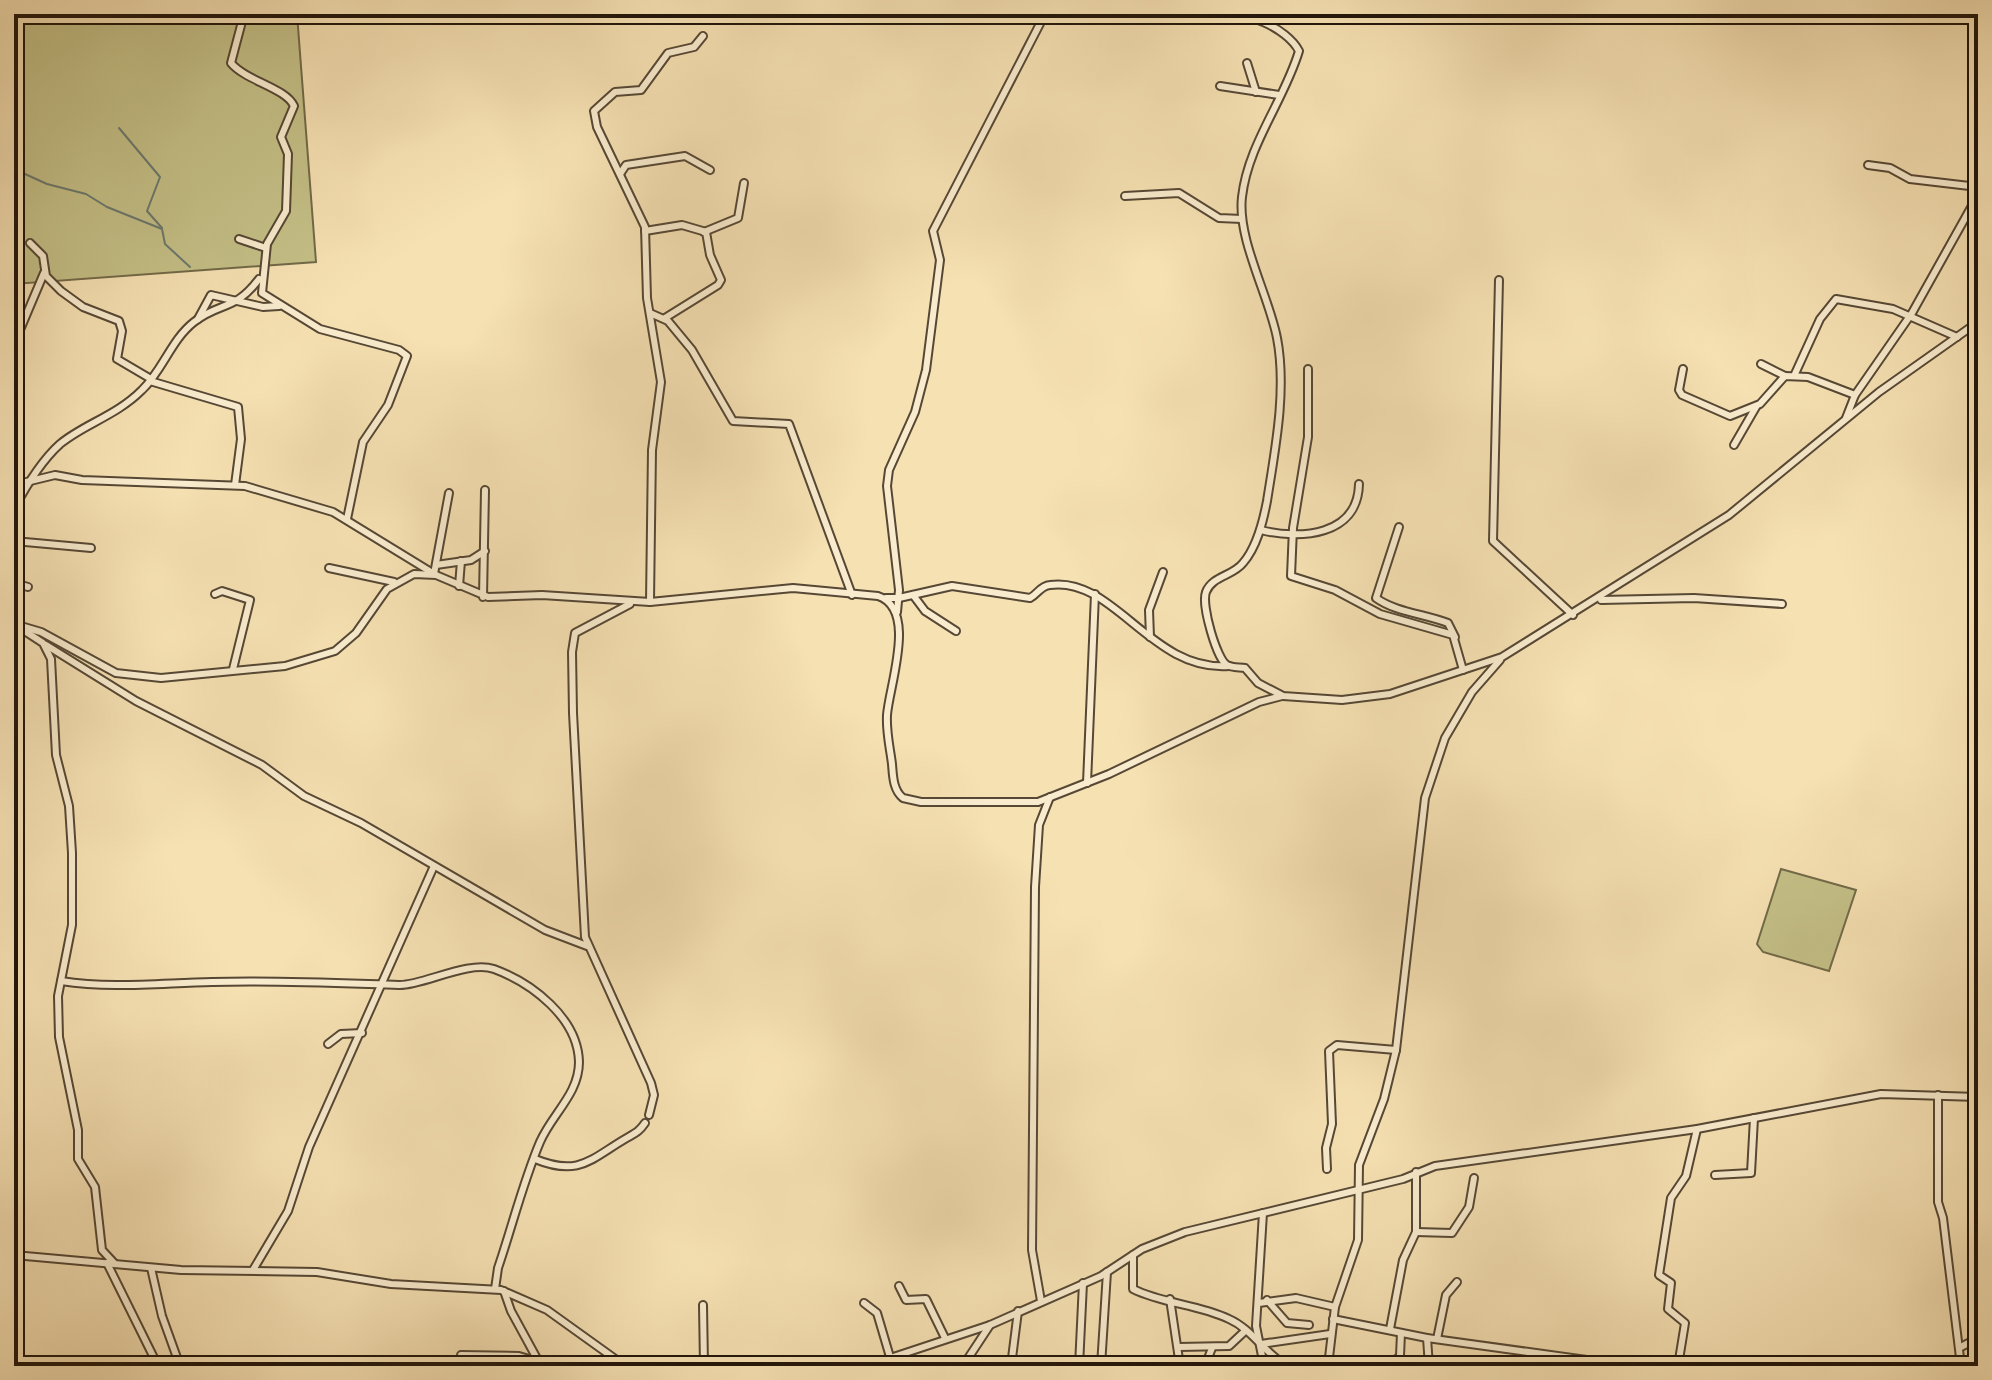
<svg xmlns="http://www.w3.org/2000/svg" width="1992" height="1380" viewBox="0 0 1992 1380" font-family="'IM FELL English',serif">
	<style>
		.green { fill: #c4c087; stroke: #726a49; stroke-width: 2 }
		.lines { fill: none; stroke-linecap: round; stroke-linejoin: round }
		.stream { stroke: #6c796f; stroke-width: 2 }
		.minor-casing { stroke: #564835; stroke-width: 10 }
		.minor { stroke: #f9ecce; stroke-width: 6 }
	</style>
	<rect width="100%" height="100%" fill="#f6e1b3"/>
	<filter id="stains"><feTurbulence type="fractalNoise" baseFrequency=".0025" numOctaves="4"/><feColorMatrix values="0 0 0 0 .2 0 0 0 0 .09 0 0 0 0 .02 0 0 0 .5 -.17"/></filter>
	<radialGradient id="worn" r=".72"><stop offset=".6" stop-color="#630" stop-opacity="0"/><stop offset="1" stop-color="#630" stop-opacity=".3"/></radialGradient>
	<!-- green -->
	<g class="green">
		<path d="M14,14H297L316,262L14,284Z"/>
		<path d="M1781,869L1856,890L1829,971L1763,952L1757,944Z"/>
	</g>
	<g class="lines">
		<!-- stream -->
		<g class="stream">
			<path d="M119,128L160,177L147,211L162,228"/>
			<path d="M14,169L47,184L86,194L107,207L162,229L165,244L190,267"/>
		</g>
		<defs>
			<g id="minor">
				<path d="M244,14L231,63C246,81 286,88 294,106L281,137L288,154L286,211L267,244L262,293L320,329L399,350L407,356L388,405L363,442L347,519"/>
				<path d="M1218,20C1242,7 1287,28 1299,51C1284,101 1248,144 1242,197C1237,239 1269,296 1277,338C1287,390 1275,450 1267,501C1263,522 1257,547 1243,563C1233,576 1212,576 1206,592C1201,605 1217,660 1227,665C1232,668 1240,667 1245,668L1258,683L1283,696L1342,700L1390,694L1502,657L1729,515L1879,392L1978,322"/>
				<path d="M1247,63L1256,92"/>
				<path d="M1220,86L1279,95"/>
				<path d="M1868,165L1890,168L1910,179L1978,187"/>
				<path d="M620,174L626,165L685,156L710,170"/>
				<path d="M1125,196L1179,193L1219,218L1242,219"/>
				<path d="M645,231L682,225L706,232L710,255L721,280L718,285L665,318"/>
				<path d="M704,232L738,218L744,183"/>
				<path d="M239,239L266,248"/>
				<path d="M30,243L43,256L46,276L61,291L83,307L119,321L122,331L117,359L151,379"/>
				<path d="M1499,280L1493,541L1573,615"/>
				<path d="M650,313L668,321L692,350L733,421L789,424L852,595"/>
				<path d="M198,319L211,295L263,307L279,306"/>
				<path d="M14,344L44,273"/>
				<path d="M1761,364L1785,376"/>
				<path d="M1308,369V437L1293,528L1291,576L1335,590L1380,614L1453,635L1463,670"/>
				<path d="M1683,369L1679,390L1682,395L1730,416L1760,404L1785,376L1808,377L1855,395"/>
				<path d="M1794,376L1820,319L1836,299L1893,309L1957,337"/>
				<path d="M150,381L238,407L241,439L235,485"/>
				<path d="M1846,418L1855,395L1912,313L1978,195"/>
				<path d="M1734,445L1756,407"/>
				<path d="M14,485L55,475L82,480L245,486L333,512L431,572"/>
				<path d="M14,509C26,486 40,462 60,444C84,424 116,416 142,390C163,370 171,340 194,322C221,301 234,312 259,279"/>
				<path d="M1399,527L1376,598C1395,612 1425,614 1448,623L1455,637"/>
				<path d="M1261,530C1300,540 1358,536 1359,484"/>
				<path d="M14,541L91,548"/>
				<path d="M436,565L471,560L485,551"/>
				<path d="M329,568L394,582"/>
				<path d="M434,574L449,493"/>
				<path d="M14,583L28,587"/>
				<path d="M459,586L461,561"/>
				<path d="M215,594L222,591L250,600L233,669"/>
				<path d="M913,595L925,611L956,631"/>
				<path d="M483,597L485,490"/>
				<path d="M886,598H899L952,586L1030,598C1038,594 1040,586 1050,585C1114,576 1151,672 1229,666"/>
				<path d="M1601,600L1694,598L1782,604"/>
				<path d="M650,602L652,450L661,382L647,298L645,227L597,127L594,111L615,92L641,90L668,53L694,47L703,36"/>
				<path d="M630,604L575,633L572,652L573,713L585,937L651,1083L654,1095L649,1115"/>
				<path d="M897,612L899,590L887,486L889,470L915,412L926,370L940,260L933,231L1045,14"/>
				<path d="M14,624L41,632L116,673L161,678L285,666L335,651L356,633L387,589L414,574L436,575L488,597L542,595L650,602L793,588L878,596C918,609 889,686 887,715C886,732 890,748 892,764C893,776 893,790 903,798L921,802H1038L1109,774L1259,702L1282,696"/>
				<path d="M17,626L43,643L51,659L56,755L69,806L72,853V925L58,996L59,1037L78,1130V1159L95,1187L102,1250L115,1264"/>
				<path d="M1150,637L1149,610L1163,572"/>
				<path d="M46,645L136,701L262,765L304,796L361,823L545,930L587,946"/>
				<path d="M1087,783L1095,594"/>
				<path d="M61,981C112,989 161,983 212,982C274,980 337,983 399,985C422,986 468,960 494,969C532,983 578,1018 579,1062C579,1094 552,1114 540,1142C523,1182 512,1227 498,1268L495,1289"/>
				<path d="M328,1044L341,1034L362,1033"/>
				<path d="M1938,1095V1202L1943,1218L1961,1366"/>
				<path d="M535,1159C579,1177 591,1159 625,1139C635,1133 639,1132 645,1123"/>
				<path d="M1327,1169L1326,1148L1332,1124L1329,1051L1337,1045L1396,1050"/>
				<path d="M1715,1175L1751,1173L1754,1118"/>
				<path d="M1263,1213L1256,1326L1264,1366"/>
				<path d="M1416,1232L1452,1233L1469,1207L1474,1178"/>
				<path d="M14,1255L181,1270L317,1272L391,1284L501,1290L547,1310L625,1366"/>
				<path d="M1133,1255V1289C1163,1304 1198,1304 1229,1319C1252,1329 1265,1354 1287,1366"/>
				<path d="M107,1263L158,1366"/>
				<path d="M151,1268L162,1316L180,1366"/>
				<path d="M253,1270L288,1211L309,1147L434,866"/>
				<path d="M899,1286L906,1300L926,1299L945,1338"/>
				<path d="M504,1291L511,1311L541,1366"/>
				<path d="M1170,1299L1180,1366"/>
				<path d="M1267,1300L1287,1323L1309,1325"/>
				<path d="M1041,1301L1032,1250L1035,887L1039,825L1050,797"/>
				<path d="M864,1303L877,1313L890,1357"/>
				<path d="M1259,1303L1296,1298L1335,1307"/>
				<path d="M703,1305L704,1366"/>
				<path d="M1333,1319L1427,1338L1630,1366"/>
				<path d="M1390,1329L1403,1260L1416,1232V1172"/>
				<path d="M1427,1338L1429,1366"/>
				<path d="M1437,1339L1446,1295L1457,1282"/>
				<path d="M1261,1344L1330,1334"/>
				<path d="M1179,1347L1229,1346L1245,1331"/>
				<path d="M1959,1348L1978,1338"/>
				<path d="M461,1355L519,1356L539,1362"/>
				<path d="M1397,1361L1412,1366"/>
				<path d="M510,1366L527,1359"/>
				<path d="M866,1366L990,1325L1101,1276L1142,1249L1185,1232L1403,1179L1435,1166L1697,1129L1881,1094L1978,1097"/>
				<path d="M963,1366L990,1325"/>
				<path d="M1011,1366L1018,1311"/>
				<path d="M1079,1366L1083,1283"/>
				<path d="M1101,1366L1107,1272"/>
				<path d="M1205,1366L1212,1348"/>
				<path d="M1328,1366L1335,1307L1358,1240L1359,1165L1384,1099L1396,1050L1425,798L1445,738L1472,692L1500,660"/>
				<path d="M1388,1366L1400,1356L1401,1333"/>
				<path d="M1678,1366L1685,1323L1668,1309L1671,1283L1659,1275L1671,1198L1686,1176L1697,1129"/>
			</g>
		</defs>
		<!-- minor casing -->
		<use href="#minor" class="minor-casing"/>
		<!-- minor -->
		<use href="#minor" class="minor"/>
	</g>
	<!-- margin -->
	<rect width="1992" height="1380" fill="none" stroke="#f6e1b3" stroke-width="48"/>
	<rect x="16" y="16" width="1960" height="1348" fill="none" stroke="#21150b" stroke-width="4"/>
	<rect x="24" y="24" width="1944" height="1332" fill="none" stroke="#21150b" stroke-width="2"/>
	<rect width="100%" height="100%" filter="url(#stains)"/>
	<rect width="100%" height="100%" fill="url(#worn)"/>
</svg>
